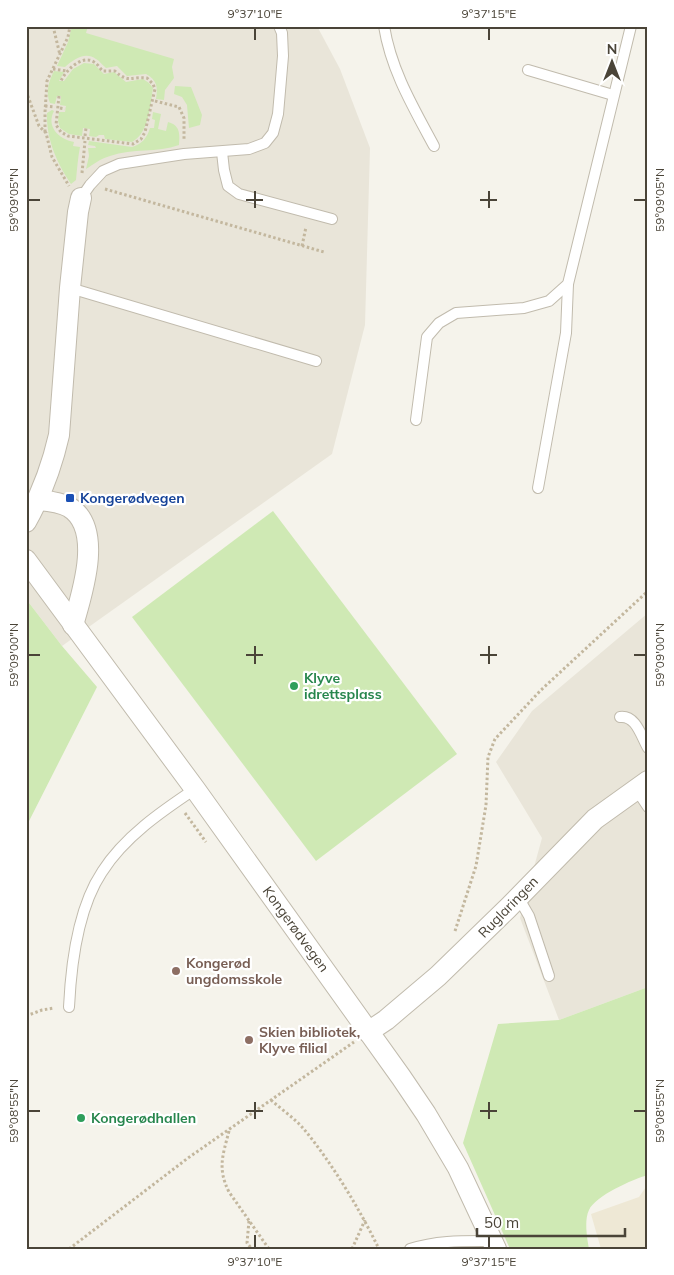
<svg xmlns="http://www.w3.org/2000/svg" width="674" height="1275" viewBox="0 0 674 1275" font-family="Mulish,sans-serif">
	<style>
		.residential { fill: #e9e5d9 }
		.education { fill: #eee8d5 }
		.green { fill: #cfe9b4 }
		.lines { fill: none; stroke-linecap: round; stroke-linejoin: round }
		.service-casing { stroke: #c1bbad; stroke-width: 12 }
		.minor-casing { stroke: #c1bbad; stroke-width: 22 }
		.path { stroke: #c3b79e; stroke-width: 3; stroke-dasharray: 2.5 2.5; stroke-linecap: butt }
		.service { stroke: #fff; stroke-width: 10 }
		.minor { stroke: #fff; stroke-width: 20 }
		.ticks { fill: none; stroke: #4a4438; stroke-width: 2 }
		.transit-dot { fill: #1a4fb4; stroke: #fff; stroke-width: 2 }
		.leisure-dot { fill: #2e9e5b; stroke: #fff; stroke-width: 2 }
		.education-dot { fill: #8d6e63; stroke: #fff; stroke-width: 2 }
		.labels { text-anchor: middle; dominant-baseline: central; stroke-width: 4.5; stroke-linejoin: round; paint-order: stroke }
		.transit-label { font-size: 14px; font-weight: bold; fill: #164399; stroke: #fff; text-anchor: start }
		.leisure-label { font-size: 14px; font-weight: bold; fill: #27864d; stroke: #fff; text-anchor: start }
		.street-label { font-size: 14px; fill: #4a4438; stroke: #fff }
		.education-label { font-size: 14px; font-weight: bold; fill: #785e54; stroke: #fff; text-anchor: start }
		.neatline { fill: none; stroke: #4a4438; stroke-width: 2 }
		.ticks-label { font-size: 12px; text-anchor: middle; fill: #4a4438 }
	</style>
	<rect width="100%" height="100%" fill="#f5f3eb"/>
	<!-- residential -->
	<g class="residential">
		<path d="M26,26H317L340,69L370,148L365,325L332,454L62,646L26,599Z"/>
		<path d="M648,613V987L559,1020L520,918L542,838L496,762L532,711Z"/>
	</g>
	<!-- education -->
	<path class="education" d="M648,1184V1249H601L591,1214L639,1197Z"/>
	<!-- green -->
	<g class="green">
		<path d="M72,26H88L86,33L174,59L172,67L174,78L165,90L164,100L156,99C158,87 157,80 146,74L127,76L117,66L106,68C102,65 100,61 96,59C85,51 73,60 65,67L57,66L68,42Z"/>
		<path d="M84,63L94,64L104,74L114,72L126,82L143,79L149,83L153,88C150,106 149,133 132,142L105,139L104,135H99L96,137L89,136L90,129L83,128L82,136L69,134L60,128L58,121L59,112H65L66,106L60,105L61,96H57L55,104L50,103C45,92 49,81 54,71L64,72L59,81H64L73,69Z"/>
		<path d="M175,86L191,87L202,115L200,125L189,128L187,105L182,97L174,94Z"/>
		<path d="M52,110L54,111C46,126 58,139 74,142L73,146L80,147C78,157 77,169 76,180L71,184C57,163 46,139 47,113Z"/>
		<path d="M153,112L161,114L158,129L166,131L168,122C180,125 180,134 179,145C157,153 133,148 110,156C100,159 94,164 86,169L89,156L88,148H96L95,146L88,145L89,141L132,147C142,144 147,138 150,128H154L155,120L152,119Z"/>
		<path d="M273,511L457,754L316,861L132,617Z"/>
		<path d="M26,599L62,646L97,687L26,827Z"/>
		<path d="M648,987V1175C633,1179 595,1196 589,1210C584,1220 587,1238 589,1249H510L463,1143L498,1024L559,1020Z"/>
	</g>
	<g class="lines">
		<defs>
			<g id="service">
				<path d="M384,26C391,70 413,107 434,146"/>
				<path d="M528,70L613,95"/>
				<path d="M222,152L224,170L228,186L239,194L332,219"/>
				<path d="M81,198L90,185L103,171L119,164L184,154L249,149L265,143L273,133L278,114L283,56L282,33L279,26"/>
				<path d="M70,288L316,361"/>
				<path d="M416,420L427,337L439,323L456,313L524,308L549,301L568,284L631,26"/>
				<path d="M538,488L566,333L568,284"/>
				<path d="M620,717C636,715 641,736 648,748"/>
				<path d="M636,789L648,807"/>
				<path d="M518,897L529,916L549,976"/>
				<path d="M69,1007C71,965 78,908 102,872C124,837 162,811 195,789"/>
				<path d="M410,1249C438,1240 464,1241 493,1241"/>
			</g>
			<g id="minor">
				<path d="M38,500C48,501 60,502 69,507C104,528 82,594 73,625"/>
				<path d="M26,522C41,495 52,466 59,435L70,288L78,212L81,198"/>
				<path d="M26,560L195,789L401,1077L426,1114L458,1168L496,1249"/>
				<path d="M368,1032L386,1020L438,976L508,908L595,819L648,781"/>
			</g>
		</defs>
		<!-- service casing -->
		<use href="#service" class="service-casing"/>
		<!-- minor casing -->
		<use href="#minor" class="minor-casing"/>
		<!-- path -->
		<g class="path">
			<path d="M53,26L60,55"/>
			<path d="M53,69L67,71"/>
			<path d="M26,91L39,126L46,133L52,157L69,186"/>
			<path d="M59,96L56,125L61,132L68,136L133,144L141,139L145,132L155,89L153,84L147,78C131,76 129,84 115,71H103C100,69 98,64 94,62C82,54 65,71 61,81"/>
			<path d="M155,101L179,107L184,118V141"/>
			<path d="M45,106L55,107"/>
			<path d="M60,108L65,109"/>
			<path d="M45,132V112L47,81L68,37L70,26"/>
			<path d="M85,136L86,128"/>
			<path d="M82,173L85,141"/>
			<path d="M105,189L324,252"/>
			<path d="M302,246L306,227"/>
			<path d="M185,813L206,842"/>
			<path d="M455,931L476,866L486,805L488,757L495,739L541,690L648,591"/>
			<path d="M26,1016L42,1010L54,1008"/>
			<path d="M271,1100C281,1109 294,1118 303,1128C332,1163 359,1208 379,1249"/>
			<path d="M229,1131C223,1155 217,1168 229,1192L269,1249"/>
			<path d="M249,1221L247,1243L252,1249"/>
			<path d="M26,1248L27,1249"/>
			<path d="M69,1249L188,1158L354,1042"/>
			<path d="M352,1249L365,1220"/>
		</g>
		<!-- service -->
		<use href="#service" class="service"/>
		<!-- minor -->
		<use href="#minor" class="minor"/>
	</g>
	<!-- ticks -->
	<path class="ticks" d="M255,28V40M489,28V40M255,191V208M489,191V208M28,200H40M246,200H263M480,200H497M634,200H646M255,646V664M489,646V664M28,655H40M246,655H263M480,655H497M634,655H646M255,1102V1119M489,1102V1119M28,1111H40M246,1111H263M480,1111H497M634,1111H646M255,1235V1248M489,1235V1248"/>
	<!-- markers -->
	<rect class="transit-dot" x="65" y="493" width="10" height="10" rx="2.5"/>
	<g class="leisure-dot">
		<circle cx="294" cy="686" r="5"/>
		<circle cx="81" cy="1118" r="5"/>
	</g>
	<g class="education-dot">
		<circle cx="176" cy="971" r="5"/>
		<circle cx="249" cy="1040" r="5"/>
	</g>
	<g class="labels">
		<!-- transit labels -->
		<g class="transit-label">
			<text x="80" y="498">Kongerødvegen</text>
		</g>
		<!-- leisure labels -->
		<g class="leisure-label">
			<text x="304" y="678">Klyve<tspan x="304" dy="16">idrettsplass</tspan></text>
			<text x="91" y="1118">Kongerødhallen</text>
		</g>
		<!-- street labels -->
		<g class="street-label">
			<text transform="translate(508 907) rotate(-46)">Ruglaringen</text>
			<text transform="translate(296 929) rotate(54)">Kongerødvegen</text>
		</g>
		<!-- education labels -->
		<g class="education-label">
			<text x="186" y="963">Kongerød<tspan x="186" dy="16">ungdomsskole</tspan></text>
			<text x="259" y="1032">Skien bibliotek,<tspan x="259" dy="16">Klyve filial</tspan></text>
		</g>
	</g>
	<!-- border -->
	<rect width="674" height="1275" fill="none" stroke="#ffffff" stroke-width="55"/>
	<!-- north arrow -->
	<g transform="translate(612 62)" stroke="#ffffff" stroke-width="4" paint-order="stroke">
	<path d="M0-4L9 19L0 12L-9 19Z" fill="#4a4438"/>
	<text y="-8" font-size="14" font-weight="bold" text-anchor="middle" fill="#4a4438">N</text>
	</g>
	<!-- scale -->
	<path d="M477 1228v8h148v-8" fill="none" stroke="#4a4438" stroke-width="2.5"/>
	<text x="484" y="1228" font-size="15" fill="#4a4438" stroke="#ffffff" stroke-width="4" paint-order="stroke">50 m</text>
	<rect x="28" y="28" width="618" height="1220" class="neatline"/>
	<g class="ticks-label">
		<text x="255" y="18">9°37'10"E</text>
		<text x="489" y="18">9°37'15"E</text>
		<text transform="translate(14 200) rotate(-90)" y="4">59°09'05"N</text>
		<text transform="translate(660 200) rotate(-90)" y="4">59°09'05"N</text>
		<text transform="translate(14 655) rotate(-90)" y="4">59°09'00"N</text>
		<text transform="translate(660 655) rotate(-90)" y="4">59°09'00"N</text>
		<text transform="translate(14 1111) rotate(-90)" y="4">59°08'55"N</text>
		<text transform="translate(660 1111) rotate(-90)" y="4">59°08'55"N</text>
		<text x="255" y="1266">9°37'10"E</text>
		<text x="489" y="1266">9°37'15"E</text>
	</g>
</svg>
